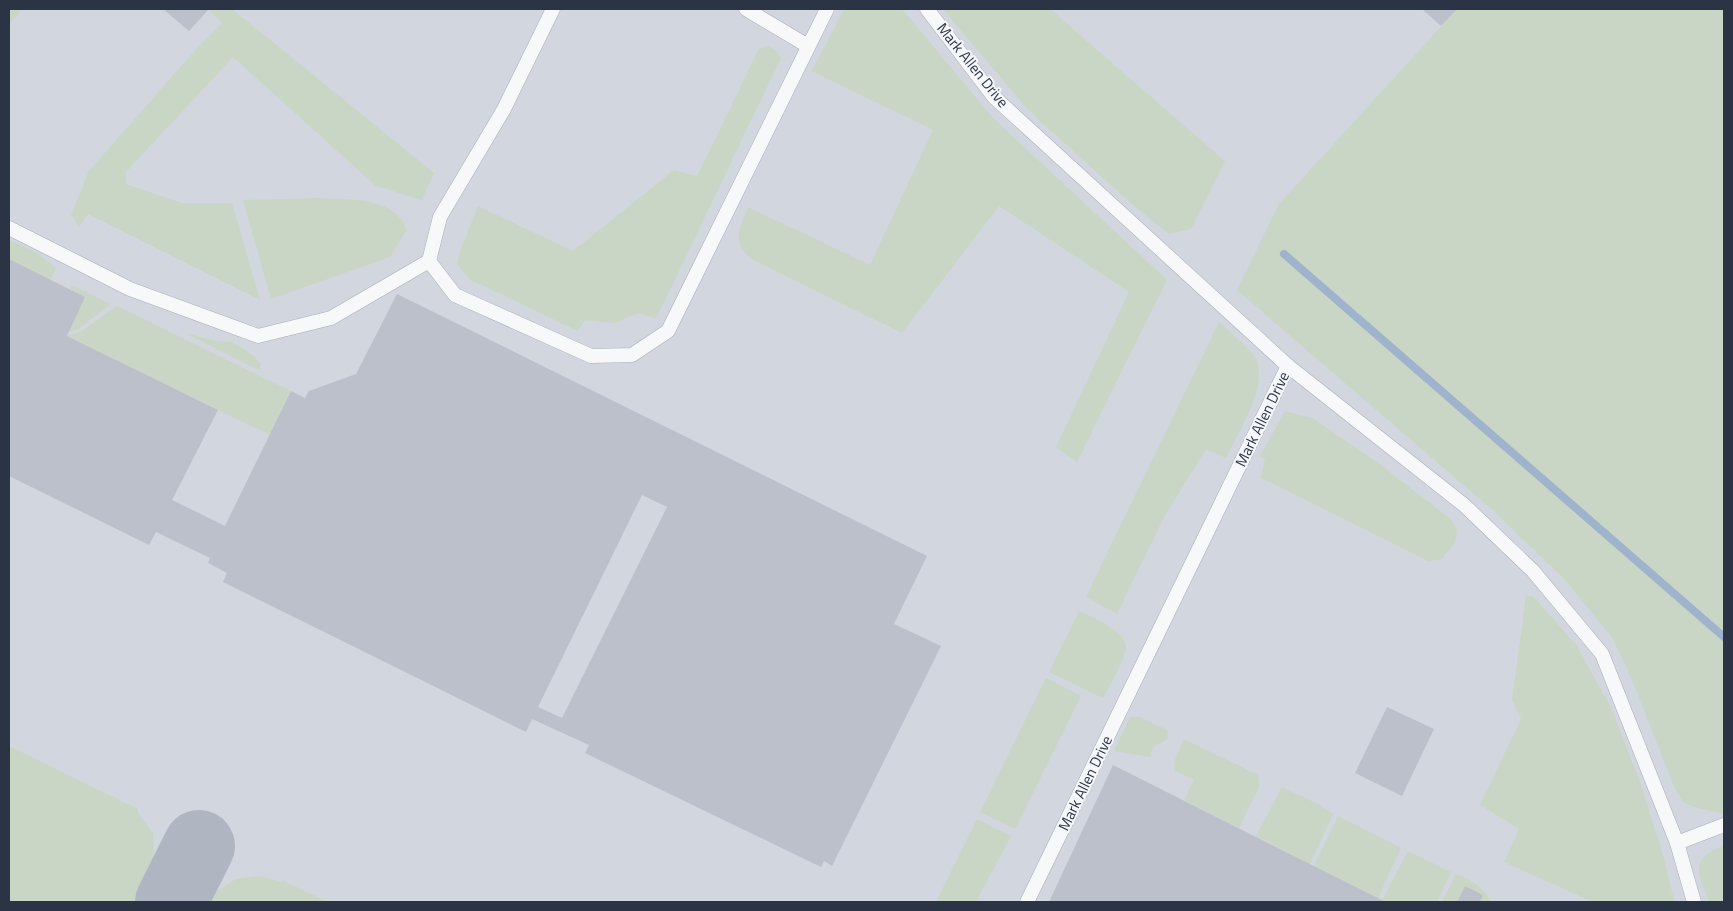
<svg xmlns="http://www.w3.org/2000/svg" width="1733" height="911" viewBox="0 0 1733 911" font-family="'Titillium Web',sans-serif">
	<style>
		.built { fill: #d2d6de }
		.green { fill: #c9d6c5 }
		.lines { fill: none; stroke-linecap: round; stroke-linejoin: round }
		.stream { stroke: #9fb4cc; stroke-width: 8 }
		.taxiway { stroke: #b0b6c1; stroke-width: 72 }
		.building { fill: #bbc0ca; fill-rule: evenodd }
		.service-casing { stroke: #a9aeb7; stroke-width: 15 }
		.service { stroke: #f7f8fa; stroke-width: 14 }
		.labels { text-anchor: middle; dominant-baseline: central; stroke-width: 4; stroke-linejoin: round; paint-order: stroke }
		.street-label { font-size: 15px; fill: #2b3445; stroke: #f4f6f9 }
	</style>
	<rect width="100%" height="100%" fill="#e4e7ec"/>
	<!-- built -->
	<path class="built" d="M11,9H1724V902H9V11Z"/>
	<!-- green -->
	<g class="green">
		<path d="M9,9H22L9,25Z"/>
		<path d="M209,9H232L434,173L422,200L376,186L233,57L126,172V184L182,203H232L260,300L88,214L79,227L71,215L89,171L198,47L222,23Z"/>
		<path d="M844,9L903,10L993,118L1167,280L1077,462L1056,447L1129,292L999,206L902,333L753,260C731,243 739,228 748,207L870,265L933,130L812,71Z"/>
		<path d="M943,9H1050L1225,161L1191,229L1169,234L1134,206L1028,110Z"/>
		<path d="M1457,9H1724V812L1721,813L1697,808L1684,803L1675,789L1632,680L1613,639L1566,581L1497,514L1237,290L1279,204Z"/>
		<path d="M768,46L776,51L781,58L656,319L638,313L615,323L585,320L578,331L471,280L457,265L460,252L478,206L573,251L674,170L697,176L759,49Z"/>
		<path d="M317,198C344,200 379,196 399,217C403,220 405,226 407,230L390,257L271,299L243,200Z"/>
		<path d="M9,240L40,255L56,268L51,280L9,259Z"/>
		<path d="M72,285L111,304L78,329L68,332L85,297L70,289Z"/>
		<path d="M117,306L291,391L270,435L67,336L82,331Z"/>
		<path d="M1219,322C1227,329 1251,350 1255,357C1270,384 1238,433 1226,458L1206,449L1164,517L1117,614L1086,597Z"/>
		<path d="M185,333L217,341L232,342L254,356L261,365L259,370Z"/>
		<path d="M1285,411L1314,419L1374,460L1452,520L1457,530L1455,542L1442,559L1428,561L1261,478L1265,458L1260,456Z"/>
		<path d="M1526,596H1533L1576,645L1611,707L1640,782L1663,855L1674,900L1672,902H1593L1504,862L1519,829L1480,805L1521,719L1512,700Z"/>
		<path d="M1079,611C1093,618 1126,630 1126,648C1126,656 1108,689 1103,698L1049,672Z"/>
		<path d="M1046,678L1081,696L1015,829L980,812Z"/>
		<path d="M1134,717H1140L1167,730L1168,738C1160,747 1152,740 1151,757L1114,751L1130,718Z"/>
		<path d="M1184,739L1258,775L1259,786L1239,828L1184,800L1194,780L1175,771L1174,762Z"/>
		<path d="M9,746L138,809V813L153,833L154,851L151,875L137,902H9Z"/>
		<path d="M1282,787L1320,805L1333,814L1310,864L1256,836Z"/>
		<path d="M1338,816L1401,848L1378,898L1314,866Z"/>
		<path d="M977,819L1011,836L976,902H936Z"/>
		<path d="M1724,845V902H1710C1698,872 1688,861 1724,845Z"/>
		<path d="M1408,851L1451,872L1437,902H1386L1382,900Z"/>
		<path d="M1456,874C1472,881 1483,886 1491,902H1480L1483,895L1465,886L1457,902H1442Z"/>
		<path d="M260,876L282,882L284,881L328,902H213L217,891L236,879Z"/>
	</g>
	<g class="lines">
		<!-- stream -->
		<path class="stream" d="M1284,254L1724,637"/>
		<!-- taxiway -->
		<path class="taxiway" d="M171,902L199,846"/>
	</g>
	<!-- building -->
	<g class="building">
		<path d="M163,9H209L189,31Z"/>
		<path d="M1422,9H1457L1441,26Z"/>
		<path d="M9,259L85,297L67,336L218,410L172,500L225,526L291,391L305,398L309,391L356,374L397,294L927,556L894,624L941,646L832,866L824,861L821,867L585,753L589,745L532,719L526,732L223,582L227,573L208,563L210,558L156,532L149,545L9,476ZM642,495L667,507L562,718L538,707Z"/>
		<path d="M1387,707L1434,729L1402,796L1355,773Z"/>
		<path d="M1113,765L1314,866L1386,902H1049Z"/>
		<path d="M1465,886L1483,895L1480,902H1457Z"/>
	</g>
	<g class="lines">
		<defs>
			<g id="service">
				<path d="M553,9L504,109L440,217L429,261L455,295L591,356L632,355L668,331L827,9"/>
				<path d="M746,9L808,46"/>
				<path d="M927,9L994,97L1288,366L1027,902"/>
				<path d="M9,228L130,289L258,336L331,318L429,261"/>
				<path d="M1288,366L1464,505L1533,571L1602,654L1677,843L1694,902"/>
				<path d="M1677,843L1724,825"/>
			</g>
		</defs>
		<!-- service casing -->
		<use href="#service" class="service-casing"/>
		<!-- service -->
		<use href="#service" class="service"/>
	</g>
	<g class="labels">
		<!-- street labels -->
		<g class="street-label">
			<text transform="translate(973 65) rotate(51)">Mark Allen Drive</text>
			<text transform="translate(1262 419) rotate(-64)">Mark Allen Drive</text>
			<text transform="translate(1085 783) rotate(-64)">Mark Allen Drive</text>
		</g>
	</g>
	<!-- border -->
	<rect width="1733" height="911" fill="none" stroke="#2b3445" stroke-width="20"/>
</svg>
